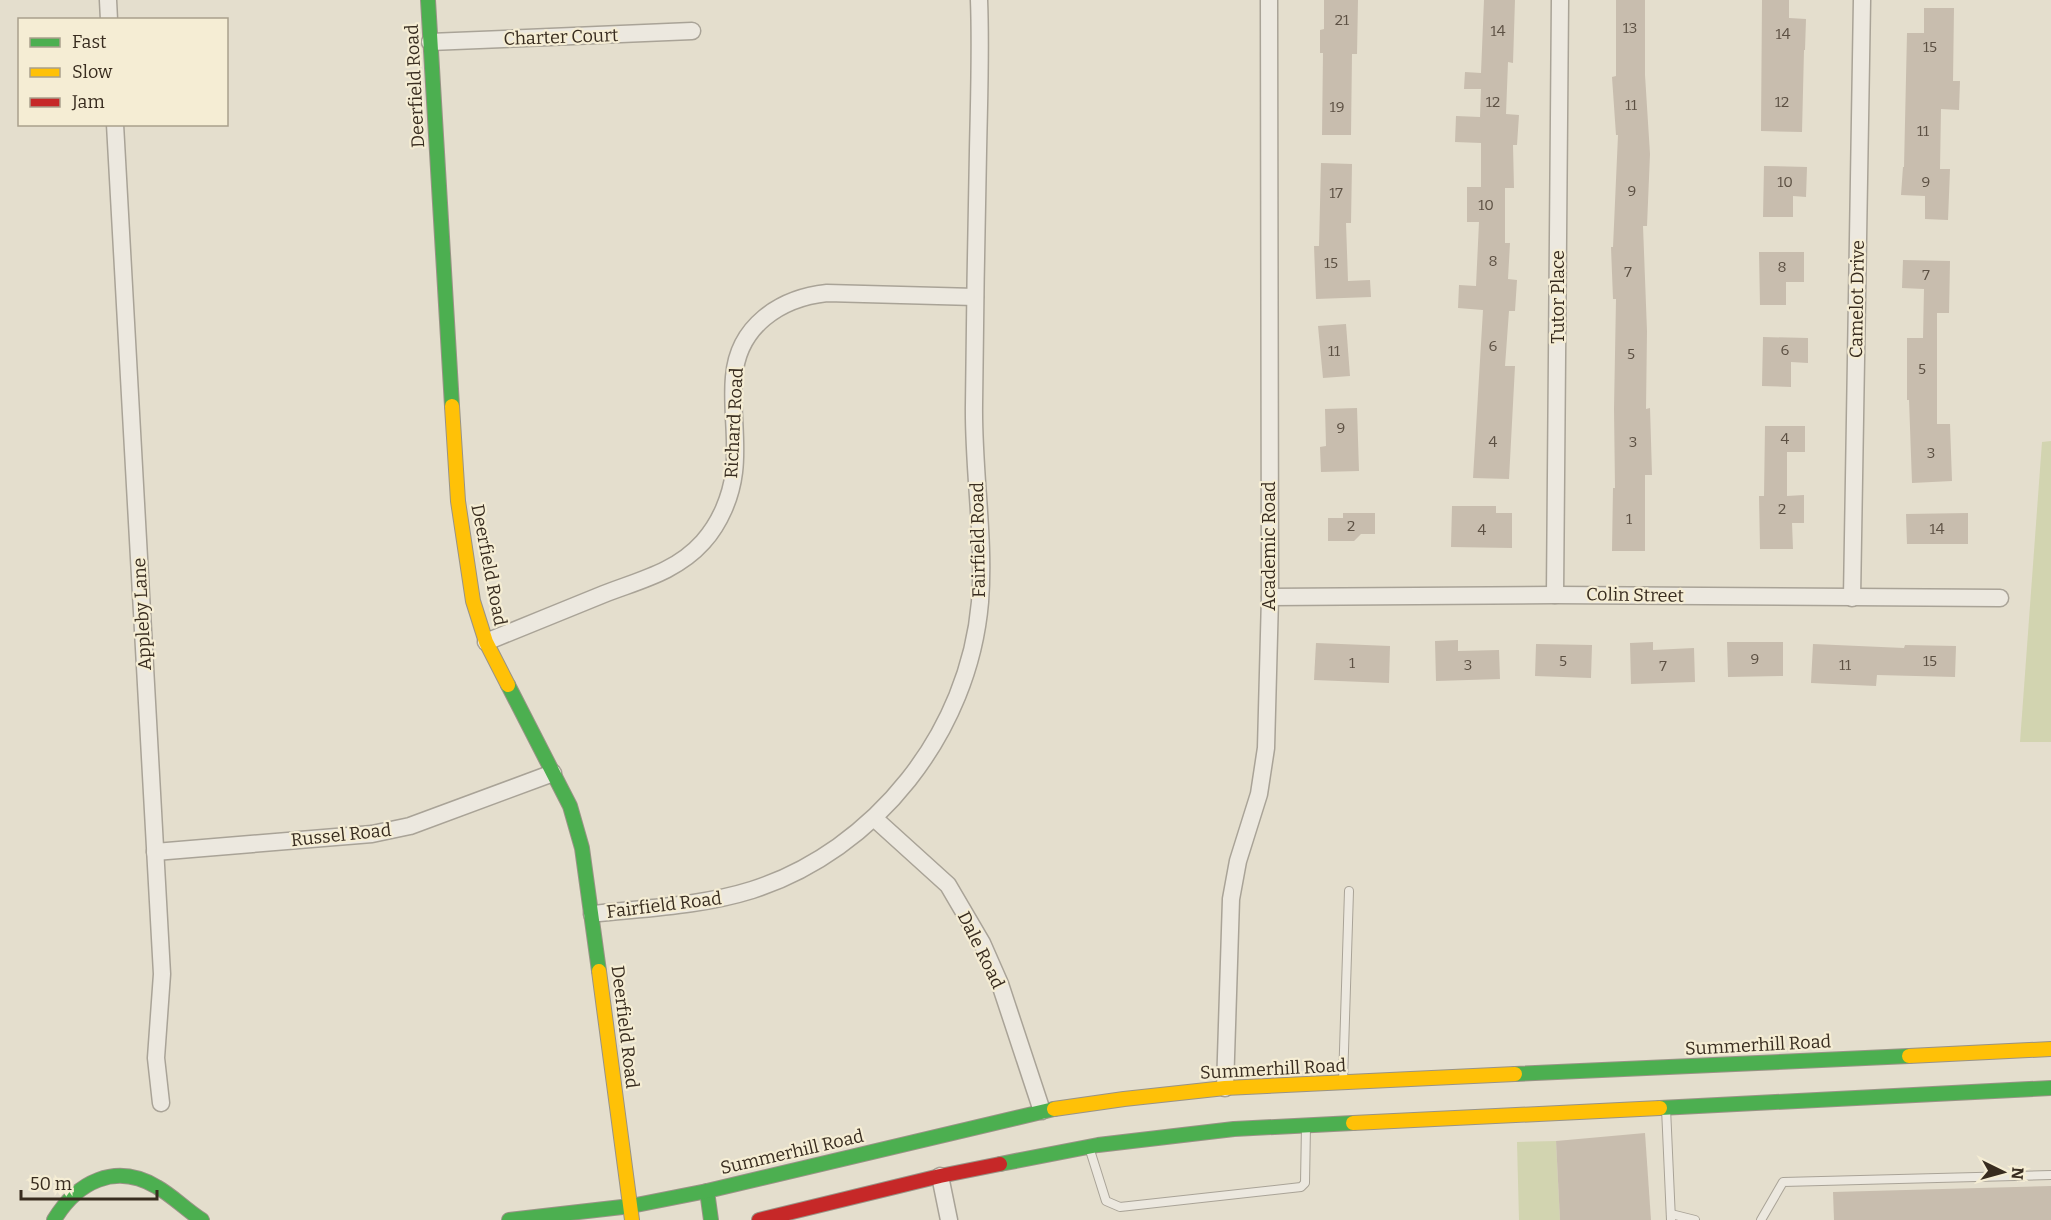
<svg xmlns="http://www.w3.org/2000/svg" width="2051" height="1220" viewBox="0 0 2051 1220" font-family="Bitter,serif">
	<style>
		.green { fill: #d2d4b0 }
		.building { fill: #c8bdae }
		.lines { fill: none; stroke-linecap: round; stroke-linejoin: round }
		.lane-casing { stroke: #a9a397; stroke-width: 10 }
		.street-casing { stroke: #a9a397; stroke-width: 19 }
		.fast-casing { stroke: #999386; stroke-width: 16 }
		.slow-casing { stroke: #999386; stroke-width: 16 }
		.jam-casing { stroke: #999386; stroke-width: 16 }
		.lane { stroke: #ece8df; stroke-width: 8 }
		.street { stroke: #ece8df; stroke-width: 16 }
		.fast { stroke: #4caf50; stroke-width: 14 }
		.slow { stroke: #ffc107; stroke-width: 14 }
		.jam { stroke: #c62828; stroke-width: 14 }
		.labels { text-anchor: middle; dominant-baseline: central; stroke-width: 4.5; stroke-linejoin: round; paint-order: stroke }
		.number-label { font-size: 15px; fill: #5c5043 }
		.street-label { font-size: 18px; fill: #382c1f; stroke: #f5edd4 }
	</style>
	<rect width="100%" height="100%" fill="#e4decd"/>
	<!-- green -->
	<g class="green">
		<path d="M2051,441V742H2020L2042,442Z"/>
		<path d="M1556,1141L1560,1220H1519L1517,1142Z"/>
	</g>
	<!-- building -->
	<g class="building">
		<path d="M1324,0H1358L1357,54H1352L1351,135H1322L1323,53H1320V30L1324,29Z"/>
		<path d="M1484,0H1515L1513,63L1508,62L1506,114L1519,115L1517,145H1513L1514,188H1505V243H1510L1508,279L1517,280L1515,311H1509L1505,366H1515L1509,479L1473,478L1483,310L1458,308L1459,285L1476,286L1479,222H1467V187H1481V143L1455,142L1456,116L1480,117L1481,89H1464L1465,72L1481,73Z"/>
		<path d="M1616,0H1645V75L1650,154L1647,226H1643L1647,331L1646,409L1650,408L1652,475H1645V551H1612L1613,488H1615L1614,409L1616,299H1613L1611,247H1613L1618,135H1616L1612,77L1616,76Z"/>
		<path d="M1762,0H1789V18L1806,19L1805,50H1804L1802,132L1761,131Z"/>
		<path d="M1924,8H1954L1953,81H1960L1959,110L1941,109L1940,169H1950L1948,220L1925,219V196L1901,195L1903,167H1904L1907,33H1924Z"/>
		<path d="M1321,163L1352,164L1351,223H1346L1348,281L1370,280L1371,297L1316,299L1314,246H1319Z"/>
		<path d="M1764,166L1807,167L1806,197L1793,196V217H1763Z"/>
		<path d="M1759,252H1804V282H1786V305H1760Z"/>
		<path d="M1903,260L1950,261L1949,313H1937V424H1950L1952,481L1912,483L1909,400H1907V338H1923L1924,289L1902,288Z"/>
		<path d="M1346,324L1350,376L1323,378L1318,326Z"/>
		<path d="M1763,337L1808,338V363L1791,362V387L1762,386Z"/>
		<path d="M1357,408L1359,471L1321,472L1320,447L1326,446L1325,409Z"/>
		<path d="M1765,426H1805V452H1787V496L1804,495V523H1792L1793,549H1760L1759,496H1764Z"/>
		<path d="M1452,506H1496V513H1512V548L1451,547Z"/>
		<path d="M1343,513H1375V534H1361L1354,541H1328V518H1343Z"/>
		<path d="M1968,513V544H1907L1906,514Z"/>
		<path d="M1458,640V651L1499,650L1500,679L1436,681L1435,641Z"/>
		<path d="M1653,642V650L1694,648L1695,682L1631,684L1630,643Z"/>
		<path d="M1727,642H1783V676L1728,677Z"/>
		<path d="M1316,643L1390,646L1389,683L1314,680Z"/>
		<path d="M1536,644L1592,645L1591,678L1535,676Z"/>
		<path d="M1813,644L1904,648L1905,645L1956,646L1955,677L1877,675L1876,686L1811,683Z"/>
		<path d="M1645,1133L1651,1220H1560L1556,1141Z"/>
		<path d="M2051,1186V1220H1834L1833,1192Z"/>
	</g>
	<g class="lines">
		<defs>
			<g id="lane">
				<path d="M1343,1082L1349,891"/>
				<path d="M1666,1108L1671,1220"/>
				<path d="M1089,1147L1106,1201L1120,1207L1301,1187L1305,1183L1306,1126"/>
				<path d="M1671,1214L1695,1220"/>
				<path d="M1761,1220L1783,1182L2051,1175"/>
			</g>
			<g id="street">
				<path d="M108,0L109,20"/>
				<path d="M430,42L692,31"/>
				<path d="M115,124L162,974L156,1058L161,1103"/>
				<path d="M1555,595L1560,0"/>
				<path d="M1270,597L1555,595L2000,598"/>
				<path d="M1852,598L1862,0"/>
				<path d="M486,642C525,626 565,610 604,594C640,580 676,572 703,542C720,523 731,497 734,472C738,441 731,408 734,377C738,326 780,298 827,293L975,297"/>
				<path d="M874,818L948,885L982,943L1000,984L1042,1111"/>
				<path d="M155,852L372,834L410,826L553,773"/>
				<path d="M592,914C646,908 701,906 752,890C876,850 969,732 980,602C985,537 973,471 974,405C975,320 976,236 978,151C979,100 981,50 979,0"/>
				<path d="M1225,1088L1231,899L1238,861L1259,794L1266,748L1270,597L1269,0"/>
				<path d="M940,1176L949,1220"/>
			</g>
			<g id="fast">
				<path d="M428,0L452,406"/>
				<path d="M508,685L570,806L582,848L599,971"/>
				<path d="M1515,1074L1909,1056"/>
				<path d="M1660,1108L2051,1088"/>
				<path d="M1000,1164L1098,1145L1234,1129L1353,1123"/>
				<path d="M707,1191L711,1220"/>
				<path d="M54,1220C77,1182 115,1162 157,1187C173,1196 186,1210 202,1220"/>
				<path d="M509,1220L631,1206L707,1191L1054,1109"/>
			</g>
			<g id="slow">
				<path d="M452,406L458,501L473,601L486,642L508,685"/>
				<path d="M599,971L632,1220"/>
				<path d="M1909,1056L2051,1049"/>
				<path d="M1054,1109L1124,1099L1225,1088L1515,1074"/>
				<path d="M1353,1123L1660,1108"/>
			</g>
			<path id="jam" d="M759,1220L940,1176L1000,1164"/>
		</defs>
		<!-- lane casing -->
		<use href="#lane" class="lane-casing"/>
		<!-- street casing -->
		<use href="#street" class="street-casing"/>
		<!-- fast casing -->
		<use href="#fast" class="fast-casing"/>
		<!-- slow casing -->
		<use href="#slow" class="slow-casing"/>
		<!-- jam casing -->
		<use href="#jam" class="jam-casing"/>
		<!-- lane -->
		<use href="#lane" class="lane"/>
		<!-- street -->
		<use href="#street" class="street"/>
		<!-- fast -->
		<use href="#fast" class="fast"/>
		<!-- slow -->
		<use href="#slow" class="slow"/>
		<!-- jam -->
		<use href="#jam" class="jam"/>
	</g>
	<g class="labels">
		<!-- number labels -->
		<g class="number-label">
			<text x="1342" y="20">21</text>
			<text x="1630" y="28">13</text>
			<text x="1498" y="31">14</text>
			<text x="1783" y="34">14</text>
			<text x="1930" y="47">15</text>
			<text x="1493" y="102">12</text>
			<text x="1782" y="102">12</text>
			<text x="1631" y="105">11</text>
			<text x="1337" y="107">19</text>
			<text x="1923" y="131">11</text>
			<text x="1785" y="182">10</text>
			<text x="1926" y="182">9</text>
			<text x="1632" y="191">9</text>
			<text x="1336" y="193">17</text>
			<text x="1486" y="205">10</text>
			<text x="1493" y="261">8</text>
			<text x="1331" y="263">15</text>
			<text x="1782" y="267">8</text>
			<text x="1628" y="272">7</text>
			<text x="1926" y="275">7</text>
			<text x="1493" y="346">6</text>
			<text x="1785" y="350">6</text>
			<text x="1334" y="351">11</text>
			<text x="1631" y="354">5</text>
			<text x="1922" y="369">5</text>
			<text x="1341" y="428">9</text>
			<text x="1785" y="439">4</text>
			<text x="1493" y="442">4</text>
			<text x="1633" y="442">3</text>
			<text x="1931" y="453">3</text>
			<text x="1782" y="509">2</text>
			<text x="1629" y="519">1</text>
			<text x="1351" y="526">2</text>
			<text x="1937" y="529">14</text>
			<text x="1482" y="530">4</text>
			<text x="1755" y="659">9</text>
			<text x="1563" y="661">5</text>
			<text x="1930" y="661">15</text>
			<text x="1352" y="663">1</text>
			<text x="1468" y="665">3</text>
			<text x="1845" y="665">11</text>
			<text x="1663" y="666">7</text>
		</g>
		<!-- street labels -->
		<g class="street-label">
			<text transform="translate(561 37) rotate(-2)">Charter Court</text>
			<text transform="translate(415 86) rotate(-93)">Deerfield Road</text>
			<text transform="translate(1558 297) rotate(-90)">Tutor Place</text>
			<text transform="translate(1857 299) rotate(-89)">Camelot Drive</text>
			<text transform="translate(734 423) rotate(-87)">Richard Road</text>
			<text transform="translate(978 540) rotate(-91)">Fairfield Road</text>
			<text transform="translate(1269 546) rotate(-90)">Academic Road</text>
			<text transform="translate(489 565) rotate(79)">Deerfield Road</text>
			<text transform="translate(1635 595) rotate(1)">Colin Street</text>
			<text transform="translate(142 614) rotate(-93)">Appleby Lane</text>
			<text transform="translate(341 835) rotate(-6)">Russel Road</text>
			<text transform="translate(664 905) rotate(-7)">Fairfield Road</text>
			<text transform="translate(981 950) rotate(64)">Dale Road</text>
			<text transform="translate(625 1027) rotate(83)">Deerfield Road</text>
			<text transform="translate(1758 1045) rotate(-3)">Summerhill Road</text>
			<text transform="translate(1273 1069) rotate(-3)">Summerhill Road</text>
			<text transform="translate(792 1152) rotate(-13)">Summerhill Road</text>
		</g>
	</g>
	<!-- legend -->
	<rect x="18" y="18" width="210" height="108" fill="#f5edd4" stroke="#a9a08c" stroke-width="1.5"/>
	<rect x="30" y="38" width="30" height="9" fill="#4caf50" stroke="#a9a08c" stroke-width="1.5"/>
	<text x="72" y="48" font-size="18" fill="#382c1f">Fast</text>
	<rect x="30" y="68" width="30" height="9" fill="#ffc107" stroke="#a9a08c" stroke-width="1.5"/>
	<text x="72" y="78" font-size="18" fill="#382c1f">Slow</text>
	<rect x="30" y="98" width="30" height="9" fill="#c62828" stroke="#a9a08c" stroke-width="1.5"/>
	<text x="72" y="108" font-size="18" fill="#382c1f">Jam</text>
	<!-- north arrow -->
	<g transform="translate(2003 1172) rotate(95)" stroke="#f5edd4" stroke-width="4.5" paint-order="stroke">
	<path d="M0-4.5L10 22L0 15L-10 22Z" fill="#382c1f"/>
	<text y="-9" font-size="16" font-weight="bold" text-anchor="middle" fill="#382c1f">N</text>
	</g>
	<!-- scale -->
	<path d="M21 1190v9h136v-9" fill="none" stroke="#382c1f" stroke-width="3"/>
	<text x="30" y="1190" font-size="18" fill="#382c1f" stroke="#f5edd4" stroke-width="4.5" paint-order="stroke">50 m</text>
</svg>
